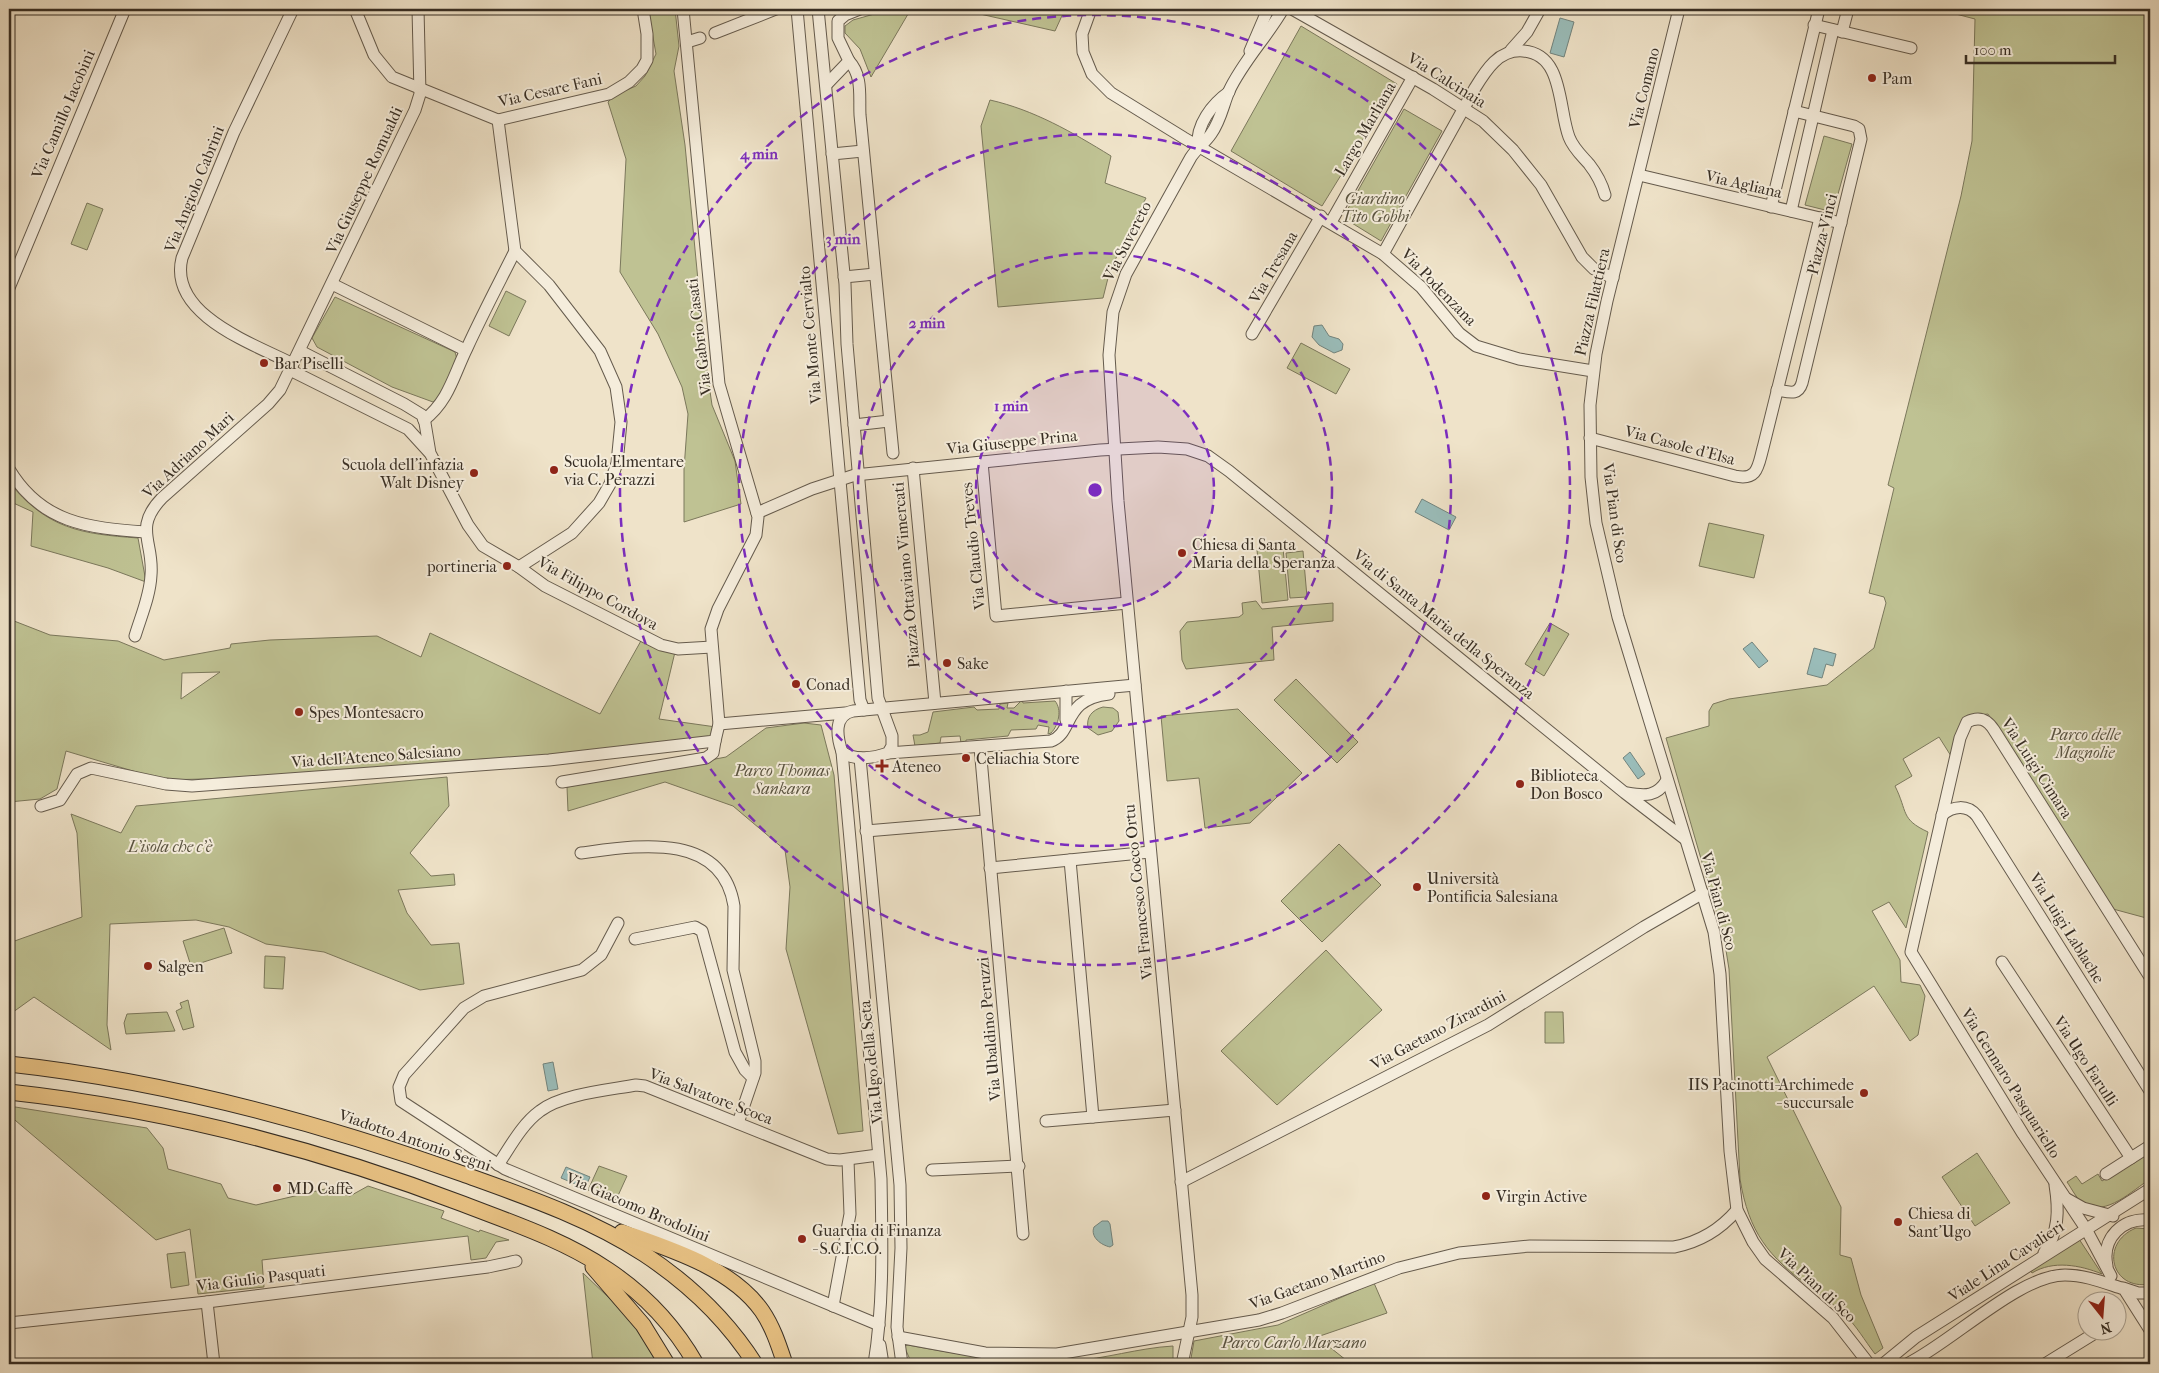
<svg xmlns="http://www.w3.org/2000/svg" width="2159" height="1373" viewBox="0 0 2159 1373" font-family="'IM FELL French Canon',serif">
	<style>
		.green { fill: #bfc293; stroke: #7b785c; fill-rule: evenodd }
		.water { fill: #9abdba; stroke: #72847e }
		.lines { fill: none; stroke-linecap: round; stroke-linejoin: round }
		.minor-casing { stroke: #655b4d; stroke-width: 13 }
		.major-casing { stroke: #372e24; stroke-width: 17 }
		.minor { stroke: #f5eddc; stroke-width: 11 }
		.major { stroke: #e8c284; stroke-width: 15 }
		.ring { fill: none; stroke: #7b2cbf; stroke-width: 2.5; stroke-dasharray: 9 6 }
		.poi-dot { fill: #8f2418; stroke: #f5eddc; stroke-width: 2 }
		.labels { text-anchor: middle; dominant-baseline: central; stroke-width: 4; stroke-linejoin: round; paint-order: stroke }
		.poi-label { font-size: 16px; fill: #372e24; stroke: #f5eddc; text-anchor: start }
		.street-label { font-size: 16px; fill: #372e24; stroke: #f5eddc }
		.park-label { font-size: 16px; font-style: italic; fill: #595340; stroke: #f5eddc }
		.centre { fill: #7b2cbf; stroke: #f5eddc; stroke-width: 2.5 }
		.ring-label { font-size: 15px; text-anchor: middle; font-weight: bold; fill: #7b2cbf; stroke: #f5eddc; stroke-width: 4; stroke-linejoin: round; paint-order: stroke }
	</style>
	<rect width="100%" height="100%" fill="#efe3c9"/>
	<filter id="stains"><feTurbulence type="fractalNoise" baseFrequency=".004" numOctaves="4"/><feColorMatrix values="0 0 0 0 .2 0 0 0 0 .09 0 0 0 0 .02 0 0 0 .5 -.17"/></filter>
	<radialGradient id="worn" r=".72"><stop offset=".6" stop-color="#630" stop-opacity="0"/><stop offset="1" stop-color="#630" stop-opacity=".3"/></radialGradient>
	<!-- green -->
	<g class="green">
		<path d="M648,9H675L679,46L674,71L685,145L706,364L712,405L735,461L741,504L684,522V469L688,414L682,387L658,334L620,272L626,159L608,102L615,95L636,86L645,76L656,54Z"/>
		<path d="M892,9H911L871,77L860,49L845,33V26L853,20Z"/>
		<path d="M980,9H1065L1055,31L980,14Z"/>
		<path d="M1953,9H2150V919L2113,909L1988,714L1971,716L1951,756L1939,737L1903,759L1912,776L1895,786C1908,812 1900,819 1928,832L1906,928L1889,902L1872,911L1900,960L1901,982L1920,985L1925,996L1918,1035L1910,1041L1874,986L1767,1057L1841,1207L1840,1255L1851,1258L1861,1295L1883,1348L1875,1354C1865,1341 1856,1325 1844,1314C1834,1304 1822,1297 1811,1288C1768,1256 1749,1233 1740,1179L1729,969L1724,938L1666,738L1709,726V711L1713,704L1729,699L1827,685L1874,648L1886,603L1884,597L1869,593L1894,488L1888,485L1961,196L1972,141L1975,19L1952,13Z"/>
		<path d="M1301,26L1397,84L1322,206L1231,151Z"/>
		<path d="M990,100C1034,110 1072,132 1111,156L1105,183L1146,198L1110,270L1103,298L998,307L981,126Z"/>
		<path d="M1404,109L1442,131L1381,241L1347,220L1346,212Z"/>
		<path d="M1824,136L1852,144L1833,212L1805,205Z"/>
		<path d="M87,203L103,209L87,250L71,244Z"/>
		<path d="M506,291L526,301L509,336L489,326Z"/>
		<path d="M335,297L455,352L457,359L440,397L433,402L392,387L317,347L312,338Z"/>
		<path d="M1301,343L1350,369L1336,394L1287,368Z"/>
		<path d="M9,482C47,529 81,534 138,538L146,582L108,568L31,546L33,512L9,501Z"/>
		<path d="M1709,523L1764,535L1754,578L1699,566Z"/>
		<path d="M1283,548L1288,600L1262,603L1257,550Z"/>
		<path d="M1303,551L1307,597L1290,598L1286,553Z"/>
		<path d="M1256,601L1262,609L1333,603V621L1272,627L1274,660L1186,669L1182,660L1180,631L1187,622L1239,617L1243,614L1242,603Z"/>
		<path d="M9,619L50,635L118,641L164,660L230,648L231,644L270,640L377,636L421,657L430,633L600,714L642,639L675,652L659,719L716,727L714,738L558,756L466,760L321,773L203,779L163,780L66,751L57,789L40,799L9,802ZM220,672L181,699L182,673Z"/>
		<path d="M1550,623L1569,634L1544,676L1525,664Z"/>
		<path d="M1296,679L1358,742L1337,763L1274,700Z"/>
		<path d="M1022,700L1023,703L1055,701C1062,709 1059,725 1051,733L1048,734L1049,727L1038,725L1036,729L1011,730L1008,736L966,740V743H961L960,736L941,737L940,743L915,746L913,735H920L928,732L933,712L974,707L977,710L999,709L1000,704L1008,703L1007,708H1014Z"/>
		<path d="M1103,707L1113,708L1118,712L1119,721L1112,731L1098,735L1088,728C1086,717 1092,710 1103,707Z"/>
		<path d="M1238,709L1302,773L1250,823L1205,828L1199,778L1167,781L1161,716Z"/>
		<path d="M804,723L821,725L834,775L863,1131L838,1134L786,949L790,887L785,850L733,806L665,782L568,811L567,787L726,757L766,728Z"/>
		<path d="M447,777L449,806L410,853L431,876L454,874L455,885L398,890L407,913L431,945L459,943L464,984L420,990L324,952L266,944L229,927L196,920L110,924L107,1025L111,1050L34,997L9,1015V943L82,917L77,833L71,814L121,833L136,806Z"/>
		<path d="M1339,844L1381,885L1322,942L1281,901Z"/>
		<path d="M224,928L232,953L191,966L183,941Z"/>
		<path d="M1326,950L1382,1010L1277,1105L1221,1051Z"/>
		<path d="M265,956L285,957L283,989L264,988Z"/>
		<path d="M188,1000L194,1027L183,1030L176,1011L182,1008L180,1003Z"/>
		<path d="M167,1012L175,1031L126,1034L124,1023L127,1014Z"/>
		<path d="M1545,1012H1563L1564,1043H1545Z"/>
		<path d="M9,1106L147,1128L163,1148L168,1169L221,1184L228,1198L256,1205L325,1189L350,1196L368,1186L444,1211L441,1218L479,1232L480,1230L509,1240L496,1242L486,1258L471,1260L468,1236L262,1260L264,1287L198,1294L190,1229L156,1240L9,1115Z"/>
		<path d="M2150,1151V1179C2133,1190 2106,1217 2084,1204C2077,1200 2072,1189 2067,1182L2076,1176L2082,1184L2098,1174L2102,1181Z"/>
		<path d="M1977,1153L2010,1203L1975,1226L1942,1177Z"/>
		<path d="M599,1166L627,1176L616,1200L588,1190Z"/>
		<path d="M2136,1228L2150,1229V1284C2111,1291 2099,1243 2136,1228Z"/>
		<path d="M2079,1239L2102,1274C2080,1265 2053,1260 2032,1273L2030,1270Z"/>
		<path d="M185,1252L189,1285L171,1288L167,1254Z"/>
		<path d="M583,1273L631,1319L658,1364H593Z"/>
		<path d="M1374,1283L1387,1313L1317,1337L1351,1364H1190L1194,1341L1278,1325Z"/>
		<path d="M908,1345C962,1355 1016,1364 1071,1361C1105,1359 1138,1348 1173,1346V1364H912L904,1346Z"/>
	</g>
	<!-- water -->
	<g class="water">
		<path d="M1560,18L1574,22L1564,57L1550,53Z"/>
		<path d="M1322,325L1329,336L1339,339L1343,344L1342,350L1334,353L1319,345L1312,337L1314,326Z"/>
		<path d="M1422,499L1456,517L1449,530L1415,512Z"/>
		<path d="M1752,642L1768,661L1759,668L1743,649Z"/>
		<path d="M1814,648L1836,654L1833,666L1826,664L1822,678L1807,674Z"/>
		<path d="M1630,752L1645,774L1638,779L1623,758Z"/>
		<path d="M553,1062L558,1089L548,1091L543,1064Z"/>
		<path d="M566,1167L590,1177L585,1188L561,1178Z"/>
		<path d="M1102,1221H1108L1110,1224L1113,1245L1110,1247C1101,1245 1090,1237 1094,1227Z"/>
	</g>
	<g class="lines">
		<defs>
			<g id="minor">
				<path d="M355,9L374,55L392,77L498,120L609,94L629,82L642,69L647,60V34L643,9"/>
				<path d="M797,9L860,700L864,710"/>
				<path d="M818,9L845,284L847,344L878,698L892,736V746L888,753C874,758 854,761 842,752"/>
				<path d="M1091,9L1082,34L1083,52L1092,74L1111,93L1184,138L1383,254L1421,287L1459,333L1476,346L1519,359L1593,371"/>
				<path d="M1292,9L1433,89L1483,121L1513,150L1541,185L1582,257L1594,269L1613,278"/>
				<path d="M1679,9L1607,301L1596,354L1590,405L1591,477L1596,523L1618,617L1714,932L1720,974L1730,1151L1737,1210L1753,1242L1765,1259L1833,1318L1869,1364"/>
				<path d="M1814,25L1911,48"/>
				<path d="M1842,32L1848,9"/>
				<path d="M715,33L776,9"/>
				<path d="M687,42L700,38"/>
				<path d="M1511,50L1527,32L1540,9"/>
				<path d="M1250,51L1268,9"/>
				<path d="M849,61C863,76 859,97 860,115L893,453"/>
				<path d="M826,85L849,61L838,38V21L845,15L860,9"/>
				<path d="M498,120L515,251L549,285L600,351L616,387L621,422L617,463L610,484L599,503L572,533L519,567"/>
				<path d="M1198,146C1196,125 1212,104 1229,92"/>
				<path d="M832,154L863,151"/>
				<path d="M1639,175L1841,223"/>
				<path d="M1771,207L1819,9"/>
				<path d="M1791,211L1833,30"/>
				<path d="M1331,222L1413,77"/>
				<path d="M1383,254L1475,88C1486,70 1499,49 1523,51C1564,54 1558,108 1569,137C1573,148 1582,156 1589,164C1596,173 1602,184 1605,195"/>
				<path d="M844,277L875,274"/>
				<path d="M332,284L465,350"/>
				<path d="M9,288L125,9"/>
				<path d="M1252,334L1321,216"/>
				<path d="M300,351L404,404L422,415L425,423L430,453L468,525L483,546L519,567L545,586L661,645L678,649L712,647"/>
				<path d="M293,364C254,344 168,315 182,258L234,132L293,9"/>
				<path d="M290,370L408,429L429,452"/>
				<path d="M1777,390C1789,392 1798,396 1802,383L1861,139L1859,129L1854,126L1794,111"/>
				<path d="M424,420C449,401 454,374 467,348C482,315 499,283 515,251"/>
				<path d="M854,425L889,421"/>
				<path d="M1590,438L1735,476C1758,481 1758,466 1763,448L1820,218"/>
				<path d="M982,462L996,616L1127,603"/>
				<path d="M913,468L935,703"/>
				<path d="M9,469C41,523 88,528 145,532"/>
				<path d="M757,513L812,489L855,475L1100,450L1158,447L1187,449L1208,456L1229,471L1625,793L1685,839"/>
				<path d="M135,636C141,616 150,596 151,575C154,542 133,528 162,498L268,404L280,390L415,110L420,94L418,9"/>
				<path d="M1066,691V720"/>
				<path d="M719,724L845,713"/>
				<path d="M980,747L1023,1234"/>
				<path d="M888,753L1051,741C1074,733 1062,699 1109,694"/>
				<path d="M860,758L900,1185L901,1248L897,1327L902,1364"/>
				<path d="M562,782L706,758L713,753L715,741"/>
				<path d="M1627,793C1645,796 1657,797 1667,780"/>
				<path d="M41,806L60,800L77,774L91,768L166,784L192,786L549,760L715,741L719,724L711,629L718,609L756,535L758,517L719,384L683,9"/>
				<path d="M1942,815C1953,806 1967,804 1977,816L2150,1091"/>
				<path d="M866,831L985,821"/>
				<path d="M581,853C635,846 722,830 734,906L733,970L755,1061V1073L738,1123"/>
				<path d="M1070,860L1093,1117"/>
				<path d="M990,868L1150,852"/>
				<path d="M618,923L601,955L582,970L484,996L464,1008L404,1075L399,1087L401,1101L505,1169L879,1325"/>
				<path d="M635,939L695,927L702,931L735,1052L745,1070L753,1078"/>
				<path d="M2002,962L2131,1158L2150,1146"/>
				<path d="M1046,1121L1175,1110"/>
				<path d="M498,1165C510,1147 522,1124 540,1111C562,1094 609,1090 636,1085L645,1086L827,1159L840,1160L878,1155"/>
				<path d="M932,1170L1019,1166"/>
				<path d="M2106,1174L2131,1158"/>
				<path d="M1181,1182L1488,1025L1644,927L1703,893"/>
				<path d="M2067,1199L2083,1208L2113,1216"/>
				<path d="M2044,1253C2059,1232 2059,1210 2055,1185"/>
				<path d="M2107,1266C2101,1238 2123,1217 2150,1220"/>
				<path d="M2111,1276L2086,1229L2023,1134L1911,952L1960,738L1967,722C1979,716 1987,719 1994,730L2150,977"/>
				<path d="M2123,1288L2138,1293H2150"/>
				<path d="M207,1302L214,1364"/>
				<path d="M833,1306L850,1214L848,1160"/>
				<path d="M9,1323L207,1302L488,1267L516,1261"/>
				<path d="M898,1337L985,1353L1057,1354L1259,1320L1282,1313L1399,1268L1459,1253L1530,1246L1674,1247C1700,1242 1720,1230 1737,1210"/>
				<path d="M880,1345L883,1364"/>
				<path d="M874,1364C884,1303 882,1241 881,1179L842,752C837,737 833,715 853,711L1135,685"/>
				<path d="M1182,1364L1192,1317V1295L1118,501L1109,355L1113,312L1126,274L1191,157C1197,148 1205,143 1211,134C1221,120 1223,105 1229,91C1243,61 1267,37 1283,9"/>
				<path d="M1883,1364L1916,1337L2150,1189"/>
				<path d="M1907,1364C1951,1343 2019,1275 2065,1275C2086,1275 2105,1283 2124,1289L2150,1330"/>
				<path d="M2045,1364L2100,1330"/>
			</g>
			<g id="major">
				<path d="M9,1064C165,1081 315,1121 463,1174C524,1196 589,1218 644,1254C688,1283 727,1320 755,1364"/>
				<path d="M9,1092C165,1109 316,1148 463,1204C512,1223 564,1240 608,1270C644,1294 675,1327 696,1364"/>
				<path d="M622,1232C670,1249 732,1268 762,1311C773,1327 779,1346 785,1364"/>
				<path d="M593,1267L643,1325L667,1364"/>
			</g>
		</defs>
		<!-- minor casing -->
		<use href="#minor" class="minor-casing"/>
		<!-- major casing -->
		<use href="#major" class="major-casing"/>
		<!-- minor -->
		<use href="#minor" class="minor"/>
		<!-- major -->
		<use href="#major" class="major"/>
	</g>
	<!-- distance rings -->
	<circle cx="1095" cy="490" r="119" fill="#7b2cbf" fill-opacity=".12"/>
	<g class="ring">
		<circle cx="1095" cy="490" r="119"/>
		<circle cx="1095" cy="490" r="237"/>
		<circle cx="1095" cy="490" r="356"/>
		<circle cx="1095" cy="490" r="475"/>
	</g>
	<!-- markers -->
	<g class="poi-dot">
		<circle cx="1872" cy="78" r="5"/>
		<circle cx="264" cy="363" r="5"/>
		<circle cx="554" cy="470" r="5"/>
		<circle cx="474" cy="473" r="5"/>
		<circle cx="1182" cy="553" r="5"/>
		<circle cx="507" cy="566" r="5"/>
		<circle cx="947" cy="663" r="5"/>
		<circle cx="796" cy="684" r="5"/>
		<circle cx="299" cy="712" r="5"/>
		<circle cx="966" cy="758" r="5"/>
		<path d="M879.5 758.5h5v5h5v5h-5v5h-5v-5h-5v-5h5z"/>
		<circle cx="1520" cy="784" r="5"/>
		<circle cx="1417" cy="887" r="5"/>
		<circle cx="148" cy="966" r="5"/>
		<circle cx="1864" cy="1093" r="5"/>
		<circle cx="277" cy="1188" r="5"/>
		<circle cx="1486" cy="1196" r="5"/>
		<circle cx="1898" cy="1222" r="5"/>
		<circle cx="802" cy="1239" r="5"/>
	</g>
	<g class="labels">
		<!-- poi labels -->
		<g class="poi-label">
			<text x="1882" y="78">Pam</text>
			<text x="274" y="363">Bar Piselli</text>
			<text x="564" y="461">Scuola Elmentare<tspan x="564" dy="18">via C. Perazzi</tspan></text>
			<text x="464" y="464" text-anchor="end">Scuola dell'infazia<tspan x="464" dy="18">Walt Disney</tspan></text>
			<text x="1192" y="544">Chiesa di Santa<tspan x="1192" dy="18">Maria della Speranza</tspan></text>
			<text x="497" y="566" text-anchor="end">portineria</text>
			<text x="957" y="663">Sake</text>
			<text x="806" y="684">Conad</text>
			<text x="309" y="712">Spes Montesacro</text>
			<text x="976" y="758">Celiachia Store</text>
			<text x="892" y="766">Ateneo</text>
			<text x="1530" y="775">Biblioteca<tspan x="1530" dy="18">Don Bosco</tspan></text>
			<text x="1427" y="878">Università<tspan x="1427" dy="18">Pontificia Salesiana</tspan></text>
			<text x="158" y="966">Salgen</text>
			<text x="1854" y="1084" text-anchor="end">IIS Pacinotti-Archimede<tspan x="1854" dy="18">- succursale</tspan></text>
			<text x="287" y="1188">MD Caffè</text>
			<text x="1496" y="1196">Virgin Active</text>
			<text x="1908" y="1213">Chiesa di<tspan x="1908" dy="18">Sant'Ugo</tspan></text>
			<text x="812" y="1230">Guardia di Finanza<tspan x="812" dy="18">- S.C.I.C.O.</tspan></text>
		</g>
		<!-- street labels -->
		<g class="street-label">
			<text transform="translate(1447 80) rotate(32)">Via Calcinaia</text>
			<text transform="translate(1644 88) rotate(-76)">Via Comano</text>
			<text transform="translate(550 90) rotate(-13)">Via Cesare Fani</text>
			<text transform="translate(63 114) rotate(-67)">Via Camillo Iacobini</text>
			<text transform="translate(1365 129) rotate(-60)">Largo Marliana</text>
			<text transform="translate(364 180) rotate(-65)">Via Giuseppe Romualdi</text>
			<text transform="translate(1744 184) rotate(13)">Via Agliana</text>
			<text transform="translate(194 189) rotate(-68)">Via Angiolo Cabrini</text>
			<text transform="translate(1822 234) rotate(-76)">Piazza Vinci</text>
			<text transform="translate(1127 241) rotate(-63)">Via Suvereto</text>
			<text transform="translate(1273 267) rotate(-60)">Via Tresana</text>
			<text transform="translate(1439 287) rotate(46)">Via Podenzana</text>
			<text transform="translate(1592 302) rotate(-77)">Piazza Filattiera</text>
			<text transform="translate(810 335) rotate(-95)">Via Monte Cervialto</text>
			<text transform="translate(699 337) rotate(-97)">Via Gabrio Casati</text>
			<text transform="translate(1012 442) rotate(-6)">Via Giuseppe Prina</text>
			<text transform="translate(1680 445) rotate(15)">Via Casole d'Elsa</text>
			<text transform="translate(188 455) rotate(-43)">Via Adriano Mari</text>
			<text transform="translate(1615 513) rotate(82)">Via Pian di Sco</text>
			<text transform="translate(973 546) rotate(-96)">Via Claudio Treves</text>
			<text transform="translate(906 575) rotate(-95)">Piazza Ottaviano Vimercati</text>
			<text transform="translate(598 593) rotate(29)">Via Filippo Cordova</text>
			<text transform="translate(1444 624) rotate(39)">Via di Santa Maria della Speranza</text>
			<text transform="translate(376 756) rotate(-4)">Via dell'Ateneo Salesiano</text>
			<text transform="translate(2037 768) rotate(57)">Via Luigi Cimara</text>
			<text transform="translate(1138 892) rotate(-96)">Via Francesco Cocco Ortu</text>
			<text transform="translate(1719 901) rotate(75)">Via Pian di Sco</text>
			<text transform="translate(2067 928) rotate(58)">Via Luigi Lablache</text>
			<text transform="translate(989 1029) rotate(-95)">Via Ubaldino Peruzzi</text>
			<text transform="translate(1438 1030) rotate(-28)">Via Gaetano Zirardini</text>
			<text transform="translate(2086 1061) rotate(57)">Via Ugo Farulli</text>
			<text transform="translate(871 1062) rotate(-96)">Via Ugo della Seta</text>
			<text transform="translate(2011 1083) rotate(58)">Via Gennaro Pasquariello</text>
			<text transform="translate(711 1096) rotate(21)">Via Salvatore Scoca</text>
			<text transform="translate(415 1140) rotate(19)">Viadotto Antonio Segni</text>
			<text transform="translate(638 1207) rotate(23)">Via Giacomo Brodolini</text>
			<text transform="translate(2006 1261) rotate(-33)">Viale Lina Cavalieri</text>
			<text transform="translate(261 1278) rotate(-7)">Via Giulio Pasquati</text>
			<text transform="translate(1317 1280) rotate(-20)">Via Gaetano Martino</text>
			<text transform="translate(1817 1285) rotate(43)">Via Pian di Sco</text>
		</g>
		<!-- park labels -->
		<g class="park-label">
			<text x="1375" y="198">Giardino<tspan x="1375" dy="18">Tito Gobbi</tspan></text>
			<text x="2085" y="734">Parco delle<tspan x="2085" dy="18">Magnolie</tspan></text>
			<text x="782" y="770">Parco Thomas<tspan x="782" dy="18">Sankara</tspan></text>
			<text x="170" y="846">L'isola che c'è</text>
			<text x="1294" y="1342">Parco Carlo Marzano</text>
		</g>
	</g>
	<circle cx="1095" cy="490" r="8" class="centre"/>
	<g class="ring-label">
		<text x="759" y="159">4 min</text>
		<text x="843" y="244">3 min</text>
		<text x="927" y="328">2 min</text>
		<text x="1011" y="411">1 min</text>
	</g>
	<!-- margin -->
	<rect width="2159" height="1373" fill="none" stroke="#efe3c9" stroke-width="30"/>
	<rect x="10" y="10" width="2139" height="1353" fill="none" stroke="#372e24" stroke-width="2.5"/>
	<rect x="15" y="15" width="2129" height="1343" fill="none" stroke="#372e24"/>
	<!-- north arrow -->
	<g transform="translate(2102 1316) rotate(163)"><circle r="24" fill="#f5eddc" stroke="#a9a192"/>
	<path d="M0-4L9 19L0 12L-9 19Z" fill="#8f2418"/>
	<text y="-8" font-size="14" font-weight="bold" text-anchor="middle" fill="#372e24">N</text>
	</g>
	<!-- scale -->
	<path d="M1966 55v8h149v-8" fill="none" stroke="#372e24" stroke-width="2.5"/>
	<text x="1974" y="55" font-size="15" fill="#372e24" stroke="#f5eddc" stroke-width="4" paint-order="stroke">100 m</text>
	<rect width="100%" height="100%" filter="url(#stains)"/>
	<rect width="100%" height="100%" fill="url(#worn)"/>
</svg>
